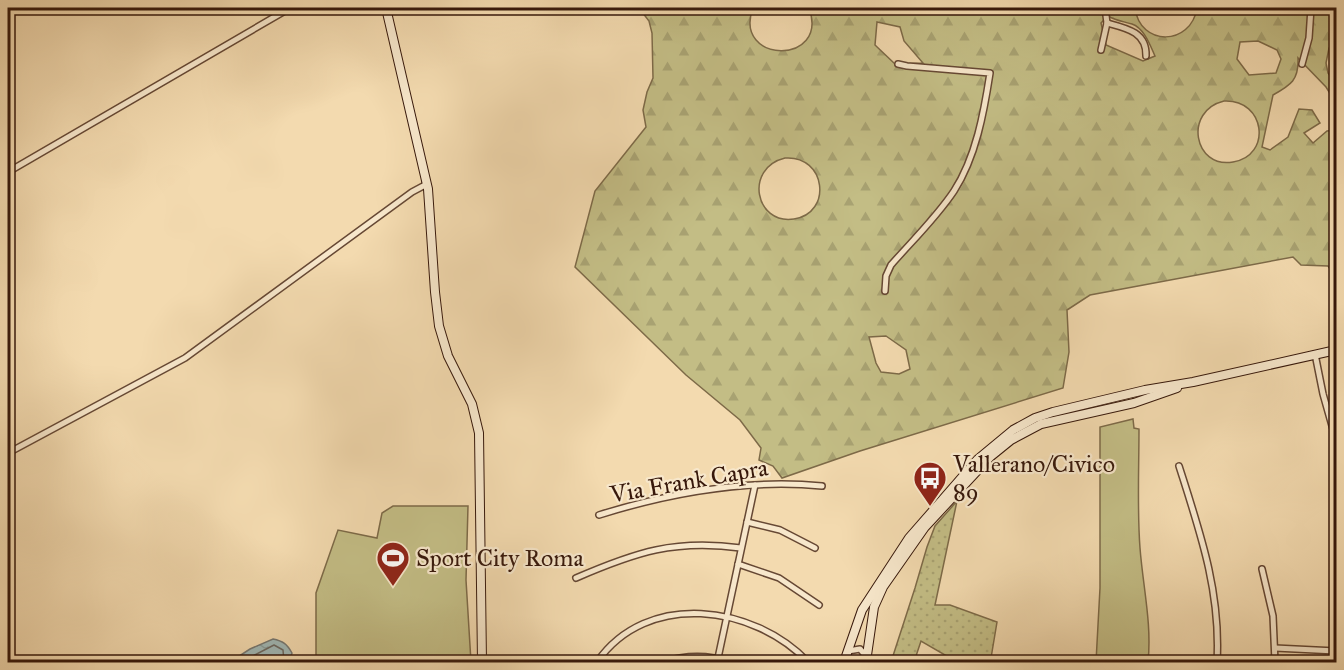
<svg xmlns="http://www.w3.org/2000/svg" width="1344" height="670" viewBox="0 0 1344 670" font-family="'IM FELL Great Primer',serif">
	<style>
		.grass { fill: url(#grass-dots); stroke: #7d6a48; stroke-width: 1.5 }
		.forest { fill: url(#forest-firs); stroke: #7d6a48; stroke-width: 1.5; fill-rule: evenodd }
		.green { fill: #c3bd85; stroke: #7d6a48; stroke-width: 1.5 }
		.water { fill: url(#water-ripples); stroke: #767872; stroke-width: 1.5 }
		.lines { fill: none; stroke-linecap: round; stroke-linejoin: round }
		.shore { stroke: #6c6860; stroke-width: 1.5 }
		.street-casing { stroke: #664834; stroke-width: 8 }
		.secondary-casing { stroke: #37180b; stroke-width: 10 }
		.street { stroke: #f7e7cb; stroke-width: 5 }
		.secondary { stroke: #f7e7cb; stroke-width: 8 }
		.labels { text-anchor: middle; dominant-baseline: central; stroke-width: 4.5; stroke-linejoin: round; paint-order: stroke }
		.poi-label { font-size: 24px; fill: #37180b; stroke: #f7e7cb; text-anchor: start }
		.street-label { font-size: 24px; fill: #37180b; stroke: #f7e7cb }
	</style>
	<defs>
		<pattern id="grass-dots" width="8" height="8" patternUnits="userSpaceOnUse" patternTransform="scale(1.5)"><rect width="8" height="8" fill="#c3bd85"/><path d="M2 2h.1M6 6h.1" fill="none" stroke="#a8a272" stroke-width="1.8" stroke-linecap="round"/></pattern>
		<pattern id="forest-firs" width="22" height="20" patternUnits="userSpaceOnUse" patternTransform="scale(1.5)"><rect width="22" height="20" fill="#c3bd85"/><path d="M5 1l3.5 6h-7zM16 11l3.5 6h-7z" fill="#a8a272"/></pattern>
		<pattern id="water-ripples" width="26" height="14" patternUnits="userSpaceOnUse" patternTransform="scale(1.5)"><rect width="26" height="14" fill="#a0b8b6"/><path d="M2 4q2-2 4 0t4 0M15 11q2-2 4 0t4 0" fill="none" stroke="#8a9d9b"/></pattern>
	</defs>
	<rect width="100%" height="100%" fill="#f3daaf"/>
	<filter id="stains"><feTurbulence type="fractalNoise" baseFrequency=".00333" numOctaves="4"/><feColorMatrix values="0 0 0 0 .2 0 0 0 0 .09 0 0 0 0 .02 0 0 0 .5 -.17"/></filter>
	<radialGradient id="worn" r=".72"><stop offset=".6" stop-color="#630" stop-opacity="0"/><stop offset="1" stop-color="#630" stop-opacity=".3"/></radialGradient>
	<!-- grass -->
	<path class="grass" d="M957,501L935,605H950L997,622L991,658H985L983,662H957L921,641L914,662H891L915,588L927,547L935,526Z"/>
	<!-- forest -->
	<path class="forest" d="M639,8H753C732,64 830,66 809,8H1135C1140,47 1191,46 1197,8H1336V38L1329,48L1326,63L1328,73L1336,84V103L1326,87L1298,58C1299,80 1291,85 1273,95L1262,147L1270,150L1288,137L1299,109L1312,110L1320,123L1304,133L1313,143L1327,131L1336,130V277L1328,266L1301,265L1293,257L1090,295L1067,310L1069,352L1063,388L860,451L782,478L773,466L759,460L761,448L740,420L686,375L575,267L595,191L646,127L643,110L647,92L653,78L652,33L649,21ZM1108,16C1117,21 1122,21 1132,24C1144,28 1150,45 1155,56L1143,61L1106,45L1101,23ZM877,22L900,27L904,41L923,63L895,64L875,45ZM1258,41L1277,50L1281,59L1276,73L1249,75L1237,59L1240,42ZM1224,101C1266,99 1272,156 1233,162C1194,169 1183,111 1224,101ZM785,158C826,155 833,213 794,219C755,225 744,168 785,158ZM886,336L906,350L910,369L899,374L881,372L876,363L869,337Z"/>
	<!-- green -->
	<g class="green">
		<path d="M1133,419L1134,428L1139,429C1139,468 1137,509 1140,548C1143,587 1152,624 1148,662H1096L1100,588V427Z"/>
		<path d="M393,506H468L466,580L471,662H316V593L338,530L377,538L382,513Z"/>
	</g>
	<!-- water -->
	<path class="water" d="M273,639C283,641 287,644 292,653L289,662H230L250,649Z"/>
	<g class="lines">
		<!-- shore -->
		<path class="shore" d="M241,662L274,645L283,650L284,662"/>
		<defs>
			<g id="street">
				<path d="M1107,23C1126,28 1147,32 1146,56"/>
				<path d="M1101,50L1107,23L1105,8"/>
				<path d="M1302,64L1309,38L1311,8"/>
				<path d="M8,172L290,8"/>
				<path d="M885,291L886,276L891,265C912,241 936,218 954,191C976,157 984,112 990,73L907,66L898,64"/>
				<path d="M1315,354L1323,394L1336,440"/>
				<path d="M8,453L185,358L412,192L427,184"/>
				<path d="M1179,466C1200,532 1221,592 1217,662"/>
				<path d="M599,515C669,493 748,479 822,486"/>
				<path d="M747,522L780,530L815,548"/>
				<path d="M738,564L779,578L819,605"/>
				<path d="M1262,569L1273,616L1275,662"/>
				<path d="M576,578C636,552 675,539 741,548"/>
				<path d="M1275,648L1336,651"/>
				<path d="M848,651L860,649L867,657"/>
				<path d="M718,658L755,485"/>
				<path d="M597,662C647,590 754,605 808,662"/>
				<path d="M662,662C685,655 707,654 730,662"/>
			</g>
			<g id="secondary">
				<path d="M386,8L428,189L435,292L439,326L448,356L472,404L479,433L482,662"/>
				<path d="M844,662L862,610L909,538L978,459L1013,430L1035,418L1053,412L1145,390L1193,382L1336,350"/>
				<path d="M866,662L874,607L883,587L925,527L990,457L1011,440L1041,424L1134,403L1177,388"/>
			</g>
		</defs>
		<!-- street casing -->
		<use href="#street" class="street-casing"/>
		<!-- secondary casing -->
		<use href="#secondary" class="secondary-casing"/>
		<!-- street -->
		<use href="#street" class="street"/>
		<!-- secondary -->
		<use href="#secondary" class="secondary"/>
	</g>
	<!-- icons -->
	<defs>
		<symbol id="bus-pin" viewBox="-11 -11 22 30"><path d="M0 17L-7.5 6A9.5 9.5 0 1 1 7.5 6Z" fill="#8f2418" stroke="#f7e7cb"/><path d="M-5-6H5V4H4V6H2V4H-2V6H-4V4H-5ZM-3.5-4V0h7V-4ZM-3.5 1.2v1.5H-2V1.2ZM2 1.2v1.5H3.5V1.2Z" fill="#fff"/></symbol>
		<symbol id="stadium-pin" viewBox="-11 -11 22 30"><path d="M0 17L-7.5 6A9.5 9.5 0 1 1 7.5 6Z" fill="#8f2418" stroke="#f7e7cb"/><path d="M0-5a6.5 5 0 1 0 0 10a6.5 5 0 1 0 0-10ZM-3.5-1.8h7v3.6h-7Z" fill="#fff"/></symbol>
	</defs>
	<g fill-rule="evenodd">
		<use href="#bus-pin" x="911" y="459" width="38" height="52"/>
		<use href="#stadium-pin" x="374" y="539" width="38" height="52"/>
	</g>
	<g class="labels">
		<!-- poi labels -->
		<g class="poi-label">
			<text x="953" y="464">Vallerano/Civico<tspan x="953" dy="28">89</tspan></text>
			<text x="416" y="558">Sport City Roma</text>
		</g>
		<!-- street labels -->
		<g class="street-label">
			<text transform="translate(689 481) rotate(-10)">Via Frank Capra</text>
		</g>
	</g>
	<!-- margin -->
	<rect width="1344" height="670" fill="none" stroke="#f3daaf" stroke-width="30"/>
	<rect x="9" y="9" width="1326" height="652" fill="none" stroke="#37180b" stroke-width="3"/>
	<rect x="15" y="15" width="1314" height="640" fill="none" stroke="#37180b" stroke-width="1.5"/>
	<rect width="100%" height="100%" filter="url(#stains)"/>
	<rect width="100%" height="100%" fill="url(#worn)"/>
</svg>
